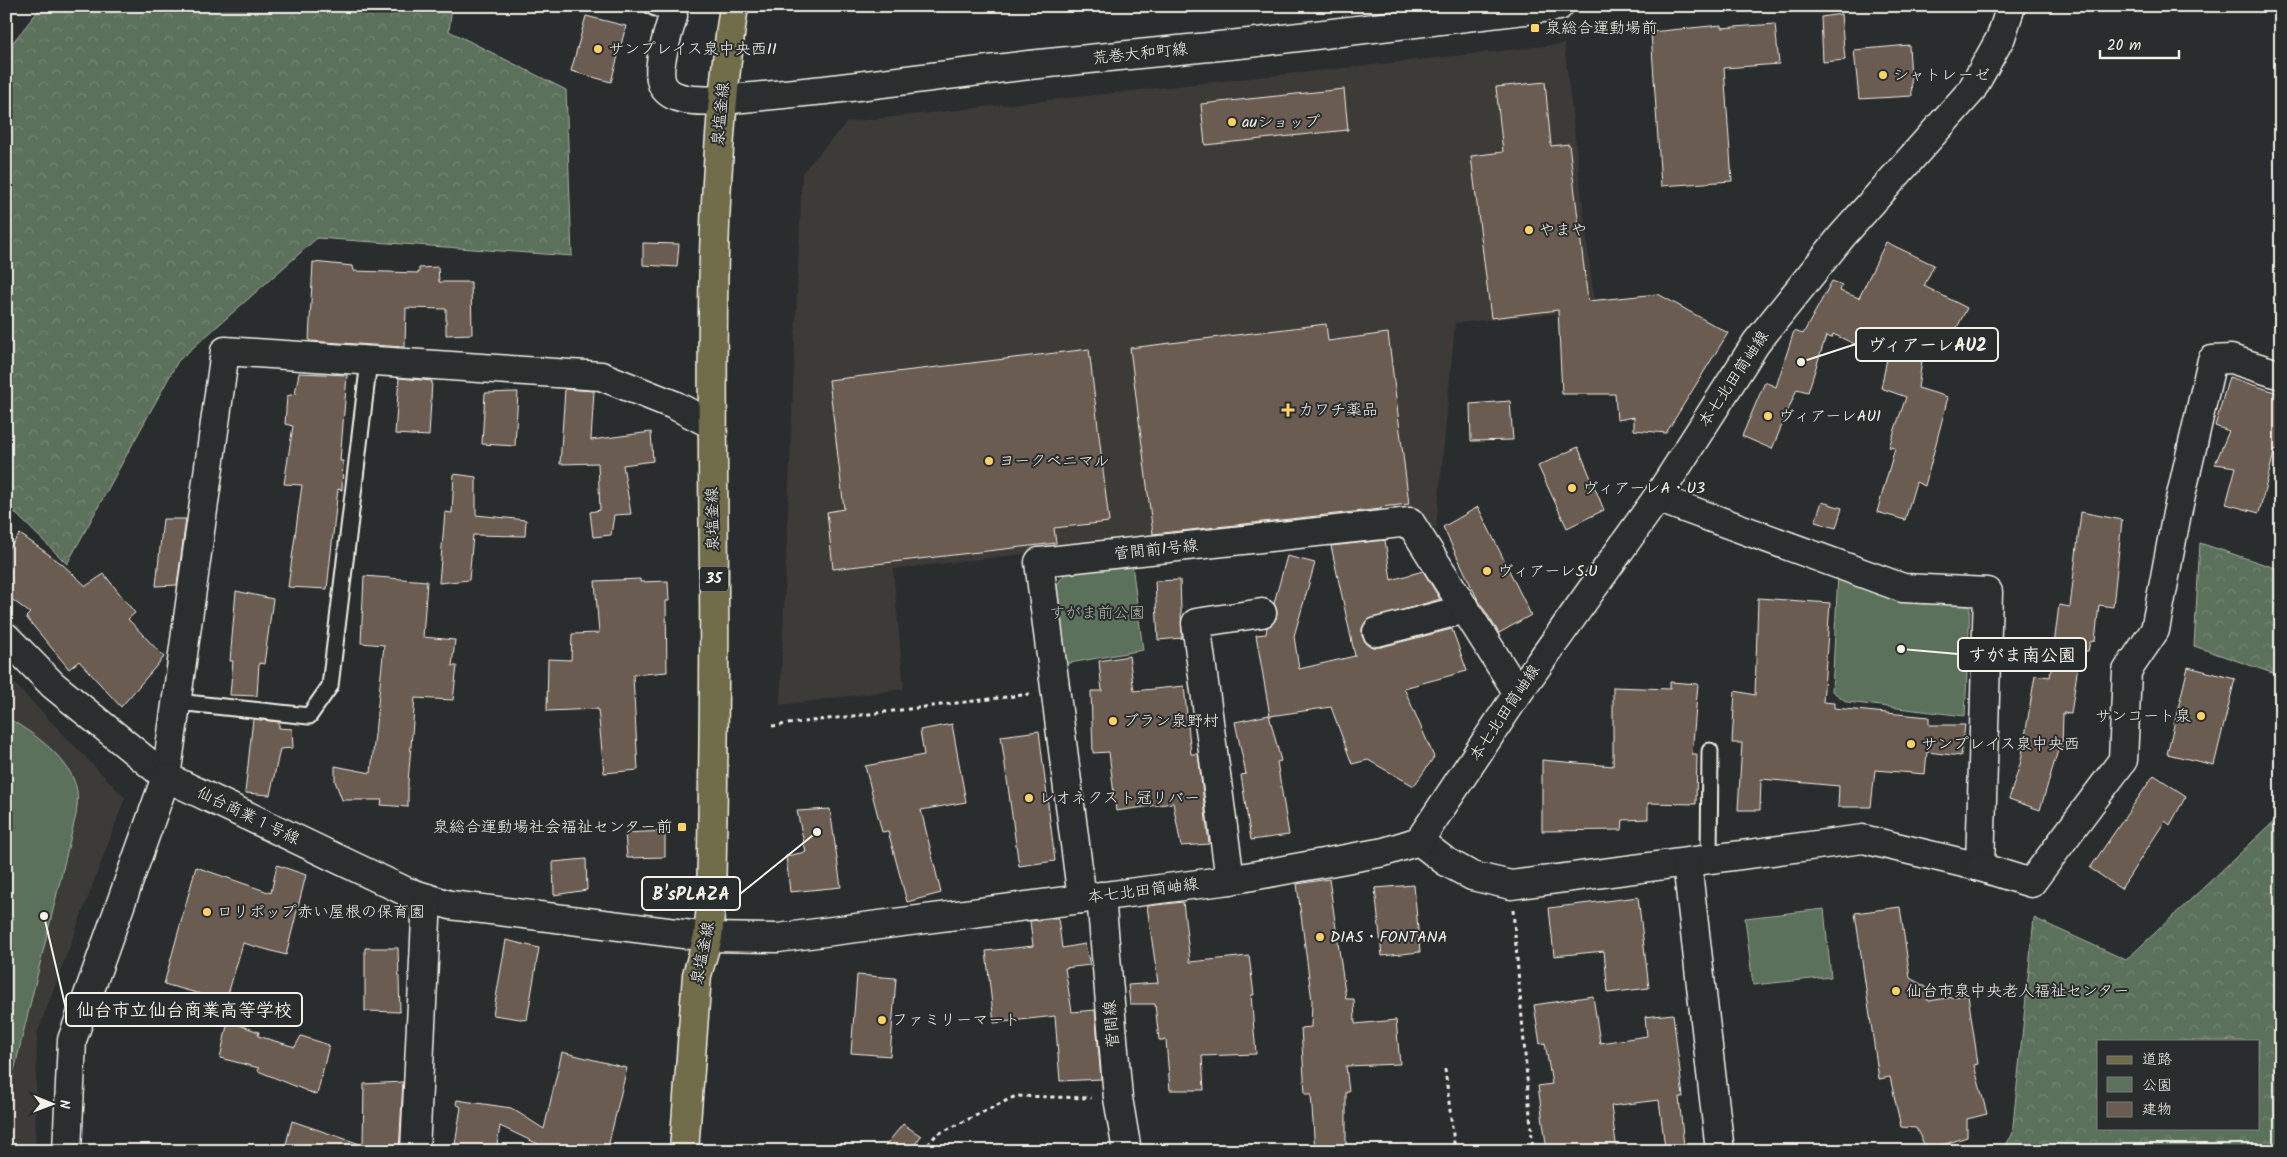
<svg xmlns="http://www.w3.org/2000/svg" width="2287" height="1157" viewBox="0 0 2287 1157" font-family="Kalam,'Klee One',sans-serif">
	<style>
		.built { fill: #3d3b38 }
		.forest { fill: url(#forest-crowns); stroke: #a8b1a2; fill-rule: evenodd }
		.green { fill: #5b715c; stroke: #a8b1a2 }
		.building { fill: #6a5c51; stroke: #f4f1e8 }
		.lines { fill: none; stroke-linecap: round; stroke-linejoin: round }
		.service-casing { stroke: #f4f1e8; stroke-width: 19 }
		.minor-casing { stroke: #f4f1e8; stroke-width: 31 }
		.tertiary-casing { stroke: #f4f1e8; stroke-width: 31 }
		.primary-casing { stroke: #f4f1e8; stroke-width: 31 }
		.path { stroke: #f4f1e8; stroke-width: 3; stroke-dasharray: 4 4; stroke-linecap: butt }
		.service { stroke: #2a2d2e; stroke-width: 15 }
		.minor { stroke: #2a2d2e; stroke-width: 28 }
		.tertiary { stroke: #2a2d2e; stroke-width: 28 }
		.primary { stroke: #716d4b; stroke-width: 28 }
		.poi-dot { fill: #ffd166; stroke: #2a2d2e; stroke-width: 2 }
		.labels { text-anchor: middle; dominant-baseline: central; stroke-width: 4; stroke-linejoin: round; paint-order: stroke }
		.shield { fill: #2a2d2e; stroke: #b7b6b0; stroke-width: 1 }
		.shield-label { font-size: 15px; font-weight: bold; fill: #f4f1e8 }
		.poi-label { font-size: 16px; fill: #f4f1e8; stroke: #2a2d2e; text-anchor: start }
		.street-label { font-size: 16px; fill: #f4f1e8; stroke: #2a2d2e }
		.park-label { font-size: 16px; fill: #afb7a9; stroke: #2a2d2e }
		.leader { fill: none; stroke: #f4f1e8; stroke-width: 2 }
		.callout-dot { fill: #f4f1e8; stroke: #2a2d2e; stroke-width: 2 }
		.callout { fill: #2a2d2e; stroke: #f4f1e8; stroke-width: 2 }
		.callout-label { font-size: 18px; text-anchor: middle; font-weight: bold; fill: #f4f1e8 }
	</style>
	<defs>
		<pattern id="forest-crowns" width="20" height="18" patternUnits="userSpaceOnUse" patternTransform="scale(1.25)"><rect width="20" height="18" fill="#5b715c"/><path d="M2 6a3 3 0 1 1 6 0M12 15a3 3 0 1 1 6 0" fill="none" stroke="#738673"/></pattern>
	</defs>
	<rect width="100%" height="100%" fill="#2a2d2e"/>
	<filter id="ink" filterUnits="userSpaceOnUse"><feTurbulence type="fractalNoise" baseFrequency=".02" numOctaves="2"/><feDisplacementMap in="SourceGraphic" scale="10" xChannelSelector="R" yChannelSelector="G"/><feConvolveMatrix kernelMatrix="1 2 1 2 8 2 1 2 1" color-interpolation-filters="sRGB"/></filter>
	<g filter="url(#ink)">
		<!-- built -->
		<g class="built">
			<path d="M1564,44L1595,310L1455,323L1436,529L1409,510L893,569L904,689L780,705L802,173L847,122Z"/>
			<path d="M6,675L125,798L37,1034L35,1151H6Z"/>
		</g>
		<!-- forest -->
		<g class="forest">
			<path d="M42,6H452L449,31L566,90L572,256L317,238L178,361L67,564L6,504V51Z"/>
			<path d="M2200,543L2281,570V676L2194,646Z"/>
			<path d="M2281,815V1151H2002L2012,1135L2034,918L2126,960ZM2098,1041H2258V1128H2098Z"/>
		</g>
		<!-- green -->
		<g class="green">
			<path d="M1132,564L1143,650L1064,664L1052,591L1065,574Z"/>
			<path d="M1838,574L1960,599L1970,608L1965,716L1847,702L1832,691Z"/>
			<path d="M6,717C33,733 71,758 77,791C78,798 77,808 76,815L6,1104Z"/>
			<path d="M1824,909L1831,977L1753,985L1745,918Z"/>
		</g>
		<!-- building -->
		<g class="building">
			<path d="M1841,14L1845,60L1823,62L1821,17Z"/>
			<path d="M586,16L626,26L611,82L571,71Z"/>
			<path d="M1775,24L1779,64L1724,68L1732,181L1661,186L1651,32L1721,25V28Z"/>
			<path d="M1909,45L1912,96L1859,99L1854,50Z"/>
			<path d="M1545,82L1551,146L1569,144L1588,301L1658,294L1728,333L1666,433L1634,430V417L1617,420L1615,394H1562L1558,310L1491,318L1471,156L1503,152L1496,87Z"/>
			<path d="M1344,89L1348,130L1205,145L1201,104Z"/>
			<path d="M1886,242L1934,265L1924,286L1967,308L1944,353L1925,341L1918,388L1948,397L1925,486L1916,482L1905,520L1877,512L1895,448L1889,447L1906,397L1881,388L1887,359L1833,334L1832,338L1826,336L1808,392L1797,389L1772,449L1742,436L1765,382L1776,387L1794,331L1803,334L1832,281L1842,285L1840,291L1859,298Z"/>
			<path d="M643,243L679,244L677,267L643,265Z"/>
			<path d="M313,262L353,266L354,271L419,273V268L438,267L439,282H471L472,334L446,335V309L406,308L405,347L309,341Z"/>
			<path d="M1326,324L1328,341L1388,333L1409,504L1381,507V509L1153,534L1130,348Z"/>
			<path d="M1089,349L1109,522L1054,528L1056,543L833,569L827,512L844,509L829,380Z"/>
			<path d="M299,373L347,375L340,461H343L342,490L338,489L327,589L288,587L302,485L284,484L293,426L285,424L287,396L295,394Z"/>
			<path d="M2229,377L2281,394V451L2275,449L2259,513L2226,504L2236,467L2215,464L2229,431L2215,426Z"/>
			<path d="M399,378L432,381L429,436L395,434Z"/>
			<path d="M565,389L594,391L591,440L651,432L653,461L623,465L631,514L614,515L611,535L593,537L590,512L600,510L598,463L560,464Z"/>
			<path d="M518,392L515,446L482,444L485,393Z"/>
			<path d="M1510,401L1513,440L1471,441L1470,404Z"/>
			<path d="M1578,447L1604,510L1567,528L1538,466Z"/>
			<path d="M454,474L476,477V515L526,520L525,536L473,535L469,580L439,583L445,512L452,513Z"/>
			<path d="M1822,502L1842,508L1836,528L1815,522Z"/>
			<path d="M1478,507L1531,615L1499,633L1477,598L1443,527Z"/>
			<path d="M2081,512L2122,520L2113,607L2099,605L2095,641L2090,642L2088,651H2080L2071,714L2063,713L2062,748L2059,747L2040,810L2009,799L2021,761L2035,675L2050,677L2059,605L2070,607Z"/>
			<path d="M163,519H186L177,585L156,586Z"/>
			<path d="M20,534L62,564L86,586L104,574L135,613L128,619L164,657L121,707L79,661L69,669L26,617L30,613L6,595V552Z"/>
			<path d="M1385,540L1391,580L1423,571L1440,599L1366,621L1362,628V636L1366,643L1372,647H1381L1452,629L1467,671L1404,688L1434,757L1414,786L1368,760L1352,764L1331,707L1270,716L1256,635L1266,634L1267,627L1276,619L1277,611L1274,603L1287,556L1315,563L1294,636L1299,669L1355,656L1331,546Z"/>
			<path d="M364,576L427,581L423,637L455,640L452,666H457L453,700L415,698L408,782V807L381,805L382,800H342L335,781V766L371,773L384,645L361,643Z"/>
			<path d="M640,579V582L668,581L669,601H666L667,672L633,675L638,770L604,773L598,709L547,711L548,659L571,660L572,634L599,633L595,581Z"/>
			<path d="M1180,580L1182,638L1158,640L1155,581Z"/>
			<path d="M236,591L273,599L264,664L259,663L257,696L230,695L233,661H230Z"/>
			<path d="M1758,598L1830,603L1823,702L1834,703V708L1929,717V725H1965L1961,756L1927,752L1925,774L1875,770L1871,807H1838L1839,786L1761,779L1760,810H1738L1742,743H1732L1735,691L1755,695Z"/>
			<path d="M1129,656L1134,691L1184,686L1191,754H1198L1209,844L1181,846L1173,803L1116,811L1109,752L1093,753L1091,691H1102L1099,661Z"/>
			<path d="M2188,667L2235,679L2214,765L2167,754Z"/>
			<path d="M1670,682L1698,684L1692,754H1697L1696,804L1648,803V819L1623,820L1622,830L1542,831V760L1613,766V687L1670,689Z"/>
			<path d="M1269,715L1281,761L1277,762L1289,835L1251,840L1241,775L1246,774L1235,722Z"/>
			<path d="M253,719L279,722V728L292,729L293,748L280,749L270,795L245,793Z"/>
			<path d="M952,724L966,802L921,810L941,893L907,902L888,831L882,832L865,766L924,755L920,730Z"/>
			<path d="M1039,731L1055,861L1019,866L1001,736Z"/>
			<path d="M2154,775L2186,796L2170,825L2165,821L2121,889L2090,868Z"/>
			<path d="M830,809L841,887L790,892L786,856L806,852L797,811Z"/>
			<path d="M665,831V857L627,858L625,833Z"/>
			<path d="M586,859L587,890L554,895L553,862Z"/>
			<path d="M277,865L306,875L286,955L243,943L226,1001L164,984L196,867L271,893Z"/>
			<path d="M1329,879L1346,999H1354L1355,1024L1396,1020L1400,1064L1346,1066L1349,1092H1346V1151H1315L1311,1094H1305L1301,1028L1311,1027L1312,1001L1297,884Z"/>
			<path d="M1414,885L1420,952L1382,956L1375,888Z"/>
			<path d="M1638,897L1649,988L1608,993L1604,951L1554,956L1549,908Z"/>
			<path d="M1183,902L1190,962L1249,956L1254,995H1251L1256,1054L1202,1056L1204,1090H1170L1166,1040H1159L1155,1004H1130L1128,985L1158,983L1147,906Z"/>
			<path d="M1900,907L1910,978L1926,987L1928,1001L1968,995L1978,1064L1974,1065L1987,1114L1967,1119V1137L1927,1150L1916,1128L1901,1127L1890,1077L1879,1079L1855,913Z"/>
			<path d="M1058,918L1062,948L1085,944L1090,965L1065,968L1072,1012L1095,1010L1101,1079L1060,1081L1055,1016L994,1023L986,951L1033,946L1030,921Z"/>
			<path d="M506,940L539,948L527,1020L493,1015Z"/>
			<path d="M365,948H398L400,1012L365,1011Z"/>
			<path d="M857,975L896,978L890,1056L851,1053Z"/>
			<path d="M1593,996L1600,1043L1647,1036L1645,1017L1673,1014L1683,1097H1679L1684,1146L1665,1148L1659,1100L1611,1106L1617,1151H1547L1538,1086L1552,1084L1545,1043L1540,1044L1534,1005Z"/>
			<path d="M228,1021L259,1032L258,1036L295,1047L301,1036L329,1045L317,1095L258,1071L259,1068L220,1058Z"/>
			<path d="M562,1052L627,1068L607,1151H539L540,1145L500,1126L496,1151H454L461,1107L456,1104L457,1100L511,1108L544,1129Z"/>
			<path d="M403,1082L399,1151H296L285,1148L292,1121L363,1145L364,1084Z"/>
			<path d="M903,1124L921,1136L910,1151H881Z"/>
		</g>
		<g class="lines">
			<defs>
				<g id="service">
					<path d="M651,6L673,16"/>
					<path d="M177,702L309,716L330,686L369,361"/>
					<path d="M1709,859L1710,751"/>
				</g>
				<g id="minor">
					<path d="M673,16C656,75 643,105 722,100"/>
					<path d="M1377,632L1466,609"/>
					<path d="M6,637L53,685L166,777"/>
					<path d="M166,777L225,351L601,376L674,405L711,424"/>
					<path d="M1419,841L1445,861L1472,876L1511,885L1863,839L1980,867L1988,592L1903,588L1657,498"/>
					<path d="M1687,863L1720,1151"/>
					<path d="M1980,867L2031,883L2123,760L2127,671L2155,630L2177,513L2212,360L2231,359L2281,375"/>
					<path d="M1230,880L1196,623L1262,613"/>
					<path d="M1101,896L1118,1098L1127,1151"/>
					<path d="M1082,899L1039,562L1410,522L1518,693"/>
					<path d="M67,1151L72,1040L166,777L405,891L450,905L708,937"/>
					<path d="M415,1151L427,898"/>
				</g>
				<g id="tertiary">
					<path d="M722,100L825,90L1029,65L1249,43L1559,6"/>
					<path d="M708,937L778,938L1230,880L1384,852L1419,841L1518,693L1657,498L1756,343L1842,236L1971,91L2001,37L2011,6"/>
				</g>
				<path id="primary" d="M684,1151L697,975L708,937L711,905C713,798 715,691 714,584C713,391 706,197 734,6"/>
			</defs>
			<!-- service casing -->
			<use href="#service" class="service-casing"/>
			<!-- minor casing -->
			<use href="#minor" class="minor-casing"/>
			<!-- tertiary casing -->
			<use href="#tertiary" class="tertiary-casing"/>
			<!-- primary casing -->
			<use href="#primary" class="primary-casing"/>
			<!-- path -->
			<g class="path">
				<path d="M772,726L1030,694"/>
				<path d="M1513,910L1533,1151"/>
				<path d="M1445,1069L1455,1151"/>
				<path d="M923,1151L936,1135L1016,1096L1091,1098"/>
			</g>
			<!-- service -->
			<use href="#service" class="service"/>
			<!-- minor -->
			<use href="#minor" class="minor"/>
			<!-- tertiary -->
			<use href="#tertiary" class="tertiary"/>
			<!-- primary -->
			<use href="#primary" class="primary"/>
		</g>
	</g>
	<!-- markers -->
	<g class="poi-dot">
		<rect x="1530" y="23" width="10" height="10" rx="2.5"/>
		<circle cx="598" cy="49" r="5"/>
		<circle cx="1883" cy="75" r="5"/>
		<circle cx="1232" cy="122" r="5"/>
		<circle cx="1529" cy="230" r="5"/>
		<path d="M1285.5 402.5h5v5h5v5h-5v5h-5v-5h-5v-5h5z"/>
		<circle cx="1768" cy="416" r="5"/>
		<circle cx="989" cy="461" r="5"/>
		<circle cx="1572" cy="488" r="5"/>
		<circle cx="1487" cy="571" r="5"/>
		<circle cx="2201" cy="716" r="5"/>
		<circle cx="1113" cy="721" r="5"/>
		<circle cx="1911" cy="744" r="5"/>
		<circle cx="1029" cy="798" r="5"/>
		<rect x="677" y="822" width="10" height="10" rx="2.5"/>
		<circle cx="207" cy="912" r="5"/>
		<circle cx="1320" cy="937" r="5"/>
		<circle cx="1896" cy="991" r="5"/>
		<circle cx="882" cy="1020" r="5"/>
	</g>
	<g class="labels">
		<!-- shield labels -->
		<rect class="shield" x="700" y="566.5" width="28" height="25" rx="4"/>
		<g class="shield-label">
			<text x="714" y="579">35</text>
		</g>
		<!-- poi labels -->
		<g class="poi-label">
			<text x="1545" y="28">泉総合運動場前</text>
			<text x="608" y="49">サンプレイス泉中央西II</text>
			<text x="1893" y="75">シャトレーゼ</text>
			<text x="1242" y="122">auショップ</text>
			<text x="1539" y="230">やまや</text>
			<text x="1298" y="410">カワチ薬品</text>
			<text x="1778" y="416">ヴィアーレAU1</text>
			<text x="999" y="461">ヨークベニマル</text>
			<text x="1582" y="488">ヴィアーレA・U3</text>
			<text x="1497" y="571">ヴィアーレS.U</text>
			<text x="2191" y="716" text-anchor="end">サンコート泉</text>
			<text x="1123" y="721">ブラン泉野村</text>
			<text x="1921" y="744">サンプレイス泉中央西</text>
			<text x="1039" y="798">レオネクスト冠リバー</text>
			<text x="672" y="827" text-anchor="end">泉総合運動場社会福祉センター前</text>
			<text x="217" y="912">ロリポップ赤い屋根の保育園</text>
			<text x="1330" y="937">DIAS・FONTANA</text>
			<text x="1906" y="991">仙台市泉中央老人福祉センター</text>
			<text x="892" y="1020">ファミリーマート</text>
		</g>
		<!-- street labels -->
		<g class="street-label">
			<text transform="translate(1140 54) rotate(-6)">荒巻大和町線</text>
			<text transform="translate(721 114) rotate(-85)">泉塩釜線</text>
			<text transform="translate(1734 379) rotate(-56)">本七北田筒岫線</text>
			<text transform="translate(713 519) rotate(-91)">泉塩釜線</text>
			<text transform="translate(1156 550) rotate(-6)">菅間前1号線</text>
			<text transform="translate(1505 713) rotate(-56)">本七北田筒岫線</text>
			<text transform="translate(248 816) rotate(26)">仙台商業１号線</text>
			<text transform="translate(1143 891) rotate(-7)">本七北田筒岫線</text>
			<text transform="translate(703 953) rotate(-79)">泉塩釜線</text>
			<text transform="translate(1112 1024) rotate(-95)">菅間線</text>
		</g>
		<!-- park labels -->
		<g class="park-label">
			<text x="1097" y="613">すがま前公園</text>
		</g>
	</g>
	<!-- callouts -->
	<path class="leader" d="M1801 362L1856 344M1901 649L1958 654M817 832L740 894M44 916L66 1009"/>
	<g class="callout-dot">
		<circle cx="1801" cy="362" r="5"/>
		<circle cx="1901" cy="649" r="5"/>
		<circle cx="817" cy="832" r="5"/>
		<circle cx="44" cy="916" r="5"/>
	</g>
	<g class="callout">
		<rect x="1856" y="328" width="142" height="33" rx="5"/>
		<rect x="1958" y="638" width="128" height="33" rx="5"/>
		<rect x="642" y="877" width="98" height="33" rx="5"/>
		<rect x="66" y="993" width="236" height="33" rx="5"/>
	</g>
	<g class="callout-label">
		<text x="1927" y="351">ヴィアーレAU2</text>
		<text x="2022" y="661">すがま南公園</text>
		<text x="691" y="900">B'sPLAZA</text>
		<text x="184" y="1016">仙台市立仙台商業高等学校</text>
	</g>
	<!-- margin -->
	<rect width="2287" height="1157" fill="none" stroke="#2a2d2e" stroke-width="25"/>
	<rect x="12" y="12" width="2262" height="1132" fill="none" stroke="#f4f1e8" stroke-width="2" filter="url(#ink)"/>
	<!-- legend -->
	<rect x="2097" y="1040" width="162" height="90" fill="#2a2d2e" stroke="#7b7b78"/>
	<rect x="2107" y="1056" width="25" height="8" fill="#716d4b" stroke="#7b7b78"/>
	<text x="2142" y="1064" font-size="15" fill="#f4f1e8">道路</text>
	<rect x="2107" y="1077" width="25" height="15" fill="#5b715c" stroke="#7b7b78"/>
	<text x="2142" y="1090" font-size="15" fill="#f4f1e8">公園</text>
	<rect x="2107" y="1102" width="25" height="15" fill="#6a5c51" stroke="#7b7b78"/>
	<text x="2142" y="1114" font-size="15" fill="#f4f1e8">建物</text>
	<!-- north arrow -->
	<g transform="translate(52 1104) rotate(91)" stroke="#2a2d2e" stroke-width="4" paint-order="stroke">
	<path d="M0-4L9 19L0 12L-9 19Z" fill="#f4f1e8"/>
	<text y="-8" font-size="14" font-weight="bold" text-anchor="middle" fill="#f4f1e8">N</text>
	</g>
	<!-- scale -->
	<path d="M2100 50v8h79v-8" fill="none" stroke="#f4f1e8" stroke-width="2.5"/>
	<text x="2107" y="50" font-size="15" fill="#f4f1e8" stroke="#2a2d2e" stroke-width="4" paint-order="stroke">20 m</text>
</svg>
